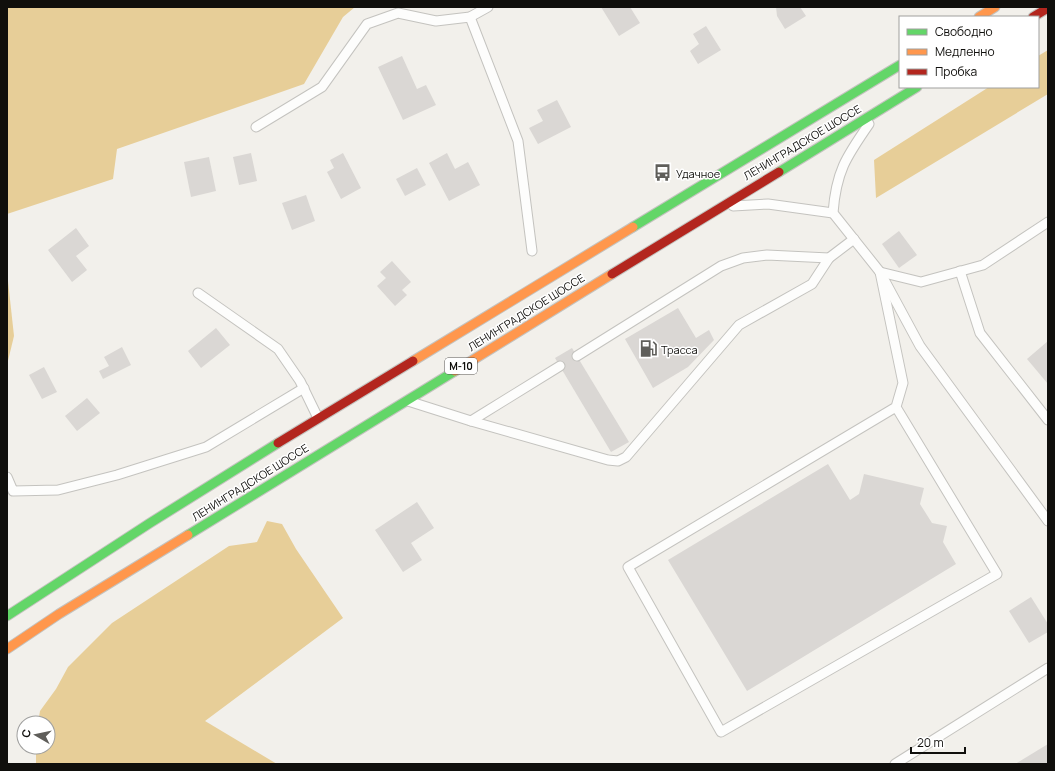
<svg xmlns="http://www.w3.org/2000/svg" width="1055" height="771" viewBox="0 0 1055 771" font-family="Manrope,sans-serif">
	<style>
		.forest { fill: #e7ce98 }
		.building { fill: #dad7d4 }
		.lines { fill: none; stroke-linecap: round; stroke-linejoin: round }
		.lane-casing { stroke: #c4c3bf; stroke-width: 11 }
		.fast-casing { stroke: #c4c3bf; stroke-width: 11 }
		.slow-casing { stroke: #c4c3bf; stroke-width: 11 }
		.jam-casing { stroke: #c4c3bf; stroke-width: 11 }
		.lane { stroke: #fdfdfc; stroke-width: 9 }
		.fast { stroke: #63d668; stroke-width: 9 }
		.slow { stroke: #ff974d; stroke-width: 9 }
		.jam { stroke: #b3261e; stroke-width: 9 }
		.labels { text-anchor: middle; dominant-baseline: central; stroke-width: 3; stroke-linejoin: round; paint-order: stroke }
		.shield { fill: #fff; stroke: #585755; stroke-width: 1 }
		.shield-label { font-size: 10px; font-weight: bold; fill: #100f0c }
		.street-label { font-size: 11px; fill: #100f0c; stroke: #fff }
		.poi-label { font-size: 11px; fill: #100f0c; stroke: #fff; text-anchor: start }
	</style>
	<rect width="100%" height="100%" fill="#f2f0eb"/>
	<!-- forest -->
	<g class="forest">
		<path d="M7,7H355L343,17L304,84L117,149L113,179L7,214Z"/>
		<path d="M1048,50V94L876,198L874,160L989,87H1038V56Z"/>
		<path d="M7,272L14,336L7,365Z"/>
		<path d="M267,521L282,524L296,549L343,618L205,721L277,764H36V747H48V723H38L40,711L56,689L68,667L112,623L229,546L257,542Z"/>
	</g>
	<!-- building -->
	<g class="building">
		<path d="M601,7H630L640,23L619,36Z"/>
		<path d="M776,7H800L806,16L785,29L777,16Z"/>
		<path d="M706,26L721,50L698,64L690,51L699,44L693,34Z"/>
		<path d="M402,56L417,89L426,85L436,105L403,120L378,67Z"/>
		<path d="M557,100L571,127L538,144L529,128L543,121L537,110Z"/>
		<path d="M251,153L257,181L239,185L233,157Z"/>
		<path d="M343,153L361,188L341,199L327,172L334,168L330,160Z"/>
		<path d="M447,153L455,169L468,162L480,185L449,201L429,163Z"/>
		<path d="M209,157L216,191L191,197L184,162Z"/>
		<path d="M417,168L426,185L405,196L396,179Z"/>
		<path d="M306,195L315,221L292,230L282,203Z"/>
		<path d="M76,228L89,246L76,256L87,270L72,282L48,250Z"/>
		<path d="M899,231L917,255L899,268L882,244Z"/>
		<path d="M392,261L411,282L402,290L407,295L395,306L377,286L386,278L380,272Z"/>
		<path d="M678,308L696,338L709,330L714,340L688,367L653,388L625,339Z"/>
		<path d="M216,328L230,345L201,368L188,351Z"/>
		<path d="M1048,341V384L1027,359Z"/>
		<path d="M122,347L131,365L103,379L99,371L109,366L104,357Z"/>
		<path d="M572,348L629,442L611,452L555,358Z"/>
		<path d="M44,367L57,392L42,399L29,375Z"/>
		<path d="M87,398L100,413L77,431L65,416Z"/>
		<path d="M828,464L850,500L859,494L864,474L924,488L920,504L932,523L947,526L943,542L956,564L747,691L668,560Z"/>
		<path d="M417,502L434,528L411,543L422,560L403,572L375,530Z"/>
		<path d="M1031,597L1048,624V632L1029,643L1009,611Z"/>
		<path d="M1048,744V764H1015Z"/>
	</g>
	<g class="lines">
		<defs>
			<g id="lane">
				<path d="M470,17L518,141L532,251"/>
				<path d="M869,124C846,157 836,172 833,213L880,272L920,346L1048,521"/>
				<path d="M256,127L322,87L367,24L398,13L436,21L470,17L488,7"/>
				<path d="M733,206L768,204L833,213"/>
				<path d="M960,271L980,333L1048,420"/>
				<path d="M880,272L903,383L896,407L628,567L721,732L997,574L896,407"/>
				<path d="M880,272L921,282L983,265L1048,222"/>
				<path d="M198,293L278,349L300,381L318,418"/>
				<path d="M577,356L721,266L743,258L767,255L829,258L854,239"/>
				<path d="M408,401L471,421L560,366"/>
				<path d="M471,421L608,460L618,461L626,457L739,325L812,284L829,258"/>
				<path d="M7,477L13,491L58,490L117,475L206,447L304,388"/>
				<path d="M895,764L1048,668"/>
			</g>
			<g id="fast">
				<path d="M779,172L917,87"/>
				<path d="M633,227L900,65"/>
				<path d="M188,535L455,371"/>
				<path d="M7,616L150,523L278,443"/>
			</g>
			<g id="slow">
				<path d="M979,17L995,7"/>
				<path d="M413,361L633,227"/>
				<path d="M455,371L612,274"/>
				<path d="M7,649L59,614L188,535"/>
			</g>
			<g id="jam">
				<path d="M1033,17L1048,8"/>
				<path d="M612,274L779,172"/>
				<path d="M278,443L413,361"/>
			</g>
		</defs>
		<!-- lane casing -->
		<use href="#lane" class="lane-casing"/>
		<!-- fast casing -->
		<use href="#fast" class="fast-casing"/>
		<!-- slow casing -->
		<use href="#slow" class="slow-casing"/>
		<!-- jam casing -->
		<use href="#jam" class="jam-casing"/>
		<!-- lane -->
		<use href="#lane" class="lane"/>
		<!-- fast -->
		<use href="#fast" class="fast"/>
		<!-- slow -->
		<use href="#slow" class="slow"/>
		<!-- jam -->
		<use href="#jam" class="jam"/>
	</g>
	<!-- icons -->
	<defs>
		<symbol id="bus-bare" viewBox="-9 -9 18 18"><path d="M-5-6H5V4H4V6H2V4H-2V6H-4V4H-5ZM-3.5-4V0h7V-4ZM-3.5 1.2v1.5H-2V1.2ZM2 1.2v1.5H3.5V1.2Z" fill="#5f5e5a" stroke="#fff" stroke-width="2.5" paint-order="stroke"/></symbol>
		<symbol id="fuel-bare" viewBox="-9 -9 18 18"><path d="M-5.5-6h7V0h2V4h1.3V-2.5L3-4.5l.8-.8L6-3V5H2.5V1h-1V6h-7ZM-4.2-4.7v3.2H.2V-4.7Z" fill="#5f5e5a" stroke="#fff" stroke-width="2.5" paint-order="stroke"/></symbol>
	</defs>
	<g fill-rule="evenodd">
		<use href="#bus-bare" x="650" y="160" width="25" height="25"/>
		<use href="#fuel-bare" x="636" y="336" width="25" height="25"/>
	</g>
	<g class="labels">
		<!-- shield labels -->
		<rect class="shield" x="445" y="358" width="32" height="16" rx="3"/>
		<g class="shield-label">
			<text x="461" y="366">М-10</text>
		</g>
		<!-- street labels -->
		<g class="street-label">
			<text transform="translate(802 142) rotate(-31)">ЛЕНИНГРАДСКОЕ ШОССЕ</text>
			<text transform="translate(526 312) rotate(-32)">ЛЕНИНГРАДСКОЕ ШОССЕ</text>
			<text transform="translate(250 482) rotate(-32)">ЛЕНИНГРАДСКОЕ ШОССЕ</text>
		</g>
		<!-- poi labels -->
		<g class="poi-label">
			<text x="676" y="173">Удачное</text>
			<text x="661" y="349">Трасса</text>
		</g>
	</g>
	<!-- border -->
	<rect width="1055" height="771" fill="none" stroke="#100f0c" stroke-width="16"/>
	<!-- legend -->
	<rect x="899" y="16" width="140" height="72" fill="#ffffff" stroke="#9f9f9e"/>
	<rect x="907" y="29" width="20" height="6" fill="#63d668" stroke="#9f9f9e"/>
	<text x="935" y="36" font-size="12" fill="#100f0c">Свободно</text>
	<rect x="907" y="49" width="20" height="6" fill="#ff974d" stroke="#9f9f9e"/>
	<text x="935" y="56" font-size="12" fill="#100f0c">Медленно</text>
	<rect x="907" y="69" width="20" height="6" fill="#b3261e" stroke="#9f9f9e"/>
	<text x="935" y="76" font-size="12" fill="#100f0c">Пробка</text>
	<!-- north arrow -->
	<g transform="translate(36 735) rotate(279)"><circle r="19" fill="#ffffff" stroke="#9f9f9e"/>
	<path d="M0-3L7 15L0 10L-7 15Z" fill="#5f5e5a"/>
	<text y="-6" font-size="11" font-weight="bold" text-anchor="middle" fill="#100f0c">С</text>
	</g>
	<!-- scale -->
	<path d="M911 747v6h54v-6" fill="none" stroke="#100f0c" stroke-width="2"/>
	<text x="917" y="747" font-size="12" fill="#100f0c" stroke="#ffffff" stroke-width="3" paint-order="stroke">20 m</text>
</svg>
